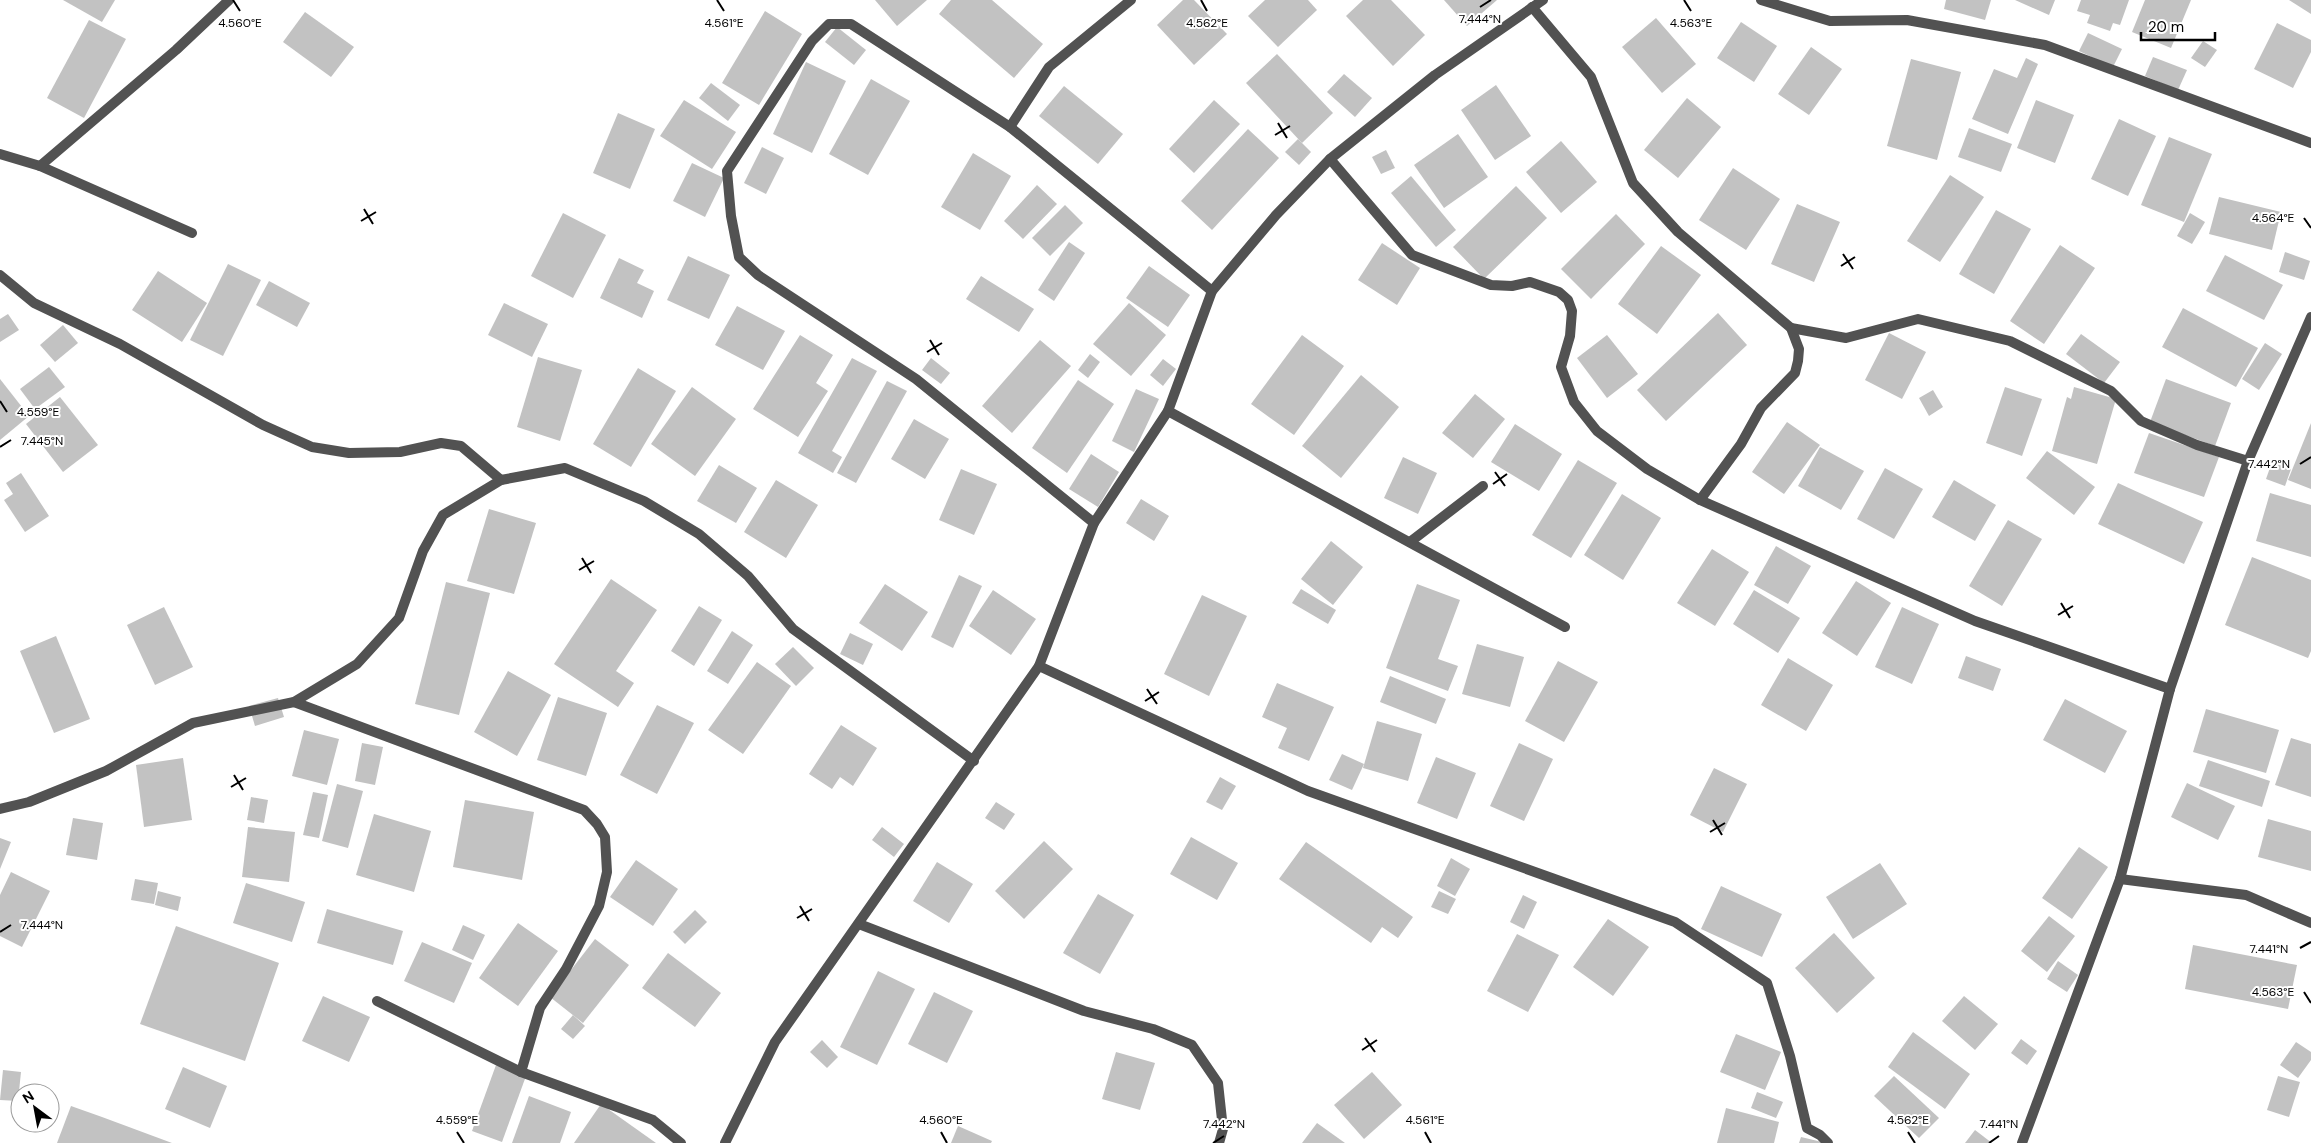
<svg xmlns="http://www.w3.org/2000/svg" width="2311" height="1143" viewBox="0 0 2311 1143" font-family="'DM Sans',sans-serif">
	<style>
		.building { fill: #c2c2c2 }
		.lines { fill: none; stroke-linecap: round; stroke-linejoin: round }
		.minor { stroke: #525252; stroke-width: 10 }
		.ticks { fill: none; stroke: #000; stroke-width: 2 }
		.ticks-label { font-size: 12px; text-anchor: middle; fill: #000; stroke: #fff; stroke-width: 4; stroke-linejoin: round; paint-order: stroke }
	</style>
	<rect width="100%" height="100%" fill="#fff"/>
	<!-- building -->
	<g class="building">
		<path d="M63,0H115L102,22Z"/>
		<path d="M875,0H927L897,26Z"/>
		<path d="M951,0H992L1043,44L1014,78L939,14Z"/>
		<path d="M1183,0H1194L1227,34L1194,65L1157,25Z"/>
		<path d="M1265,0H1308L1317,10L1278,47L1248,16Z"/>
		<path d="M1363,0H1391L1425,35L1393,66L1346,16Z"/>
		<path d="M1444,0H1497L1467,26Z"/>
		<path d="M1946,0H1991L1985,20L1944,9Z"/>
		<path d="M2015,0H2055L2049,15Z"/>
		<path d="M2081,0H2129L2120,25L2113,23L2110,31L2087,23L2090,15L2077,11Z"/>
		<path d="M2145,0H2191L2171,48L2132,32Z"/>
		<path d="M2289,0H2311V14Z"/>
		<path d="M765,11L802,34L759,105L722,83Z"/>
		<path d="M305,12L354,47L331,77L283,42Z"/>
		<path d="M1656,18L1696,64L1662,93L1622,47Z"/>
		<path d="M89,20L126,39L84,118L47,98Z"/>
		<path d="M1741,22L1777,46L1754,82L1717,58Z"/>
		<path d="M2277,23L2311,40V52L2293,88L2254,69Z"/>
		<path d="M837,27L866,50L854,65L825,42Z"/>
		<path d="M2088,33L2122,49L2113,67L2079,51Z"/>
		<path d="M2203,41L2217,50L2205,67L2191,58Z"/>
		<path d="M1811,47L1842,69L1809,115L1778,94Z"/>
		<path d="M1277,54L1333,113L1302,143L1246,83Z"/>
		<path d="M2153,57L2187,70L2178,90L2145,76Z"/>
		<path d="M2026,58L2038,64L2008,134L1972,119L1994,69L2017,78Z"/>
		<path d="M1911,59L1961,72L1937,160L1887,146Z"/>
		<path d="M806,62L846,81L812,153L773,134Z"/>
		<path d="M1344,74L1372,98L1355,117L1327,92Z"/>
		<path d="M871,79L910,101L868,175L829,154Z"/>
		<path d="M711,83L740,105L728,121L699,98Z"/>
		<path d="M1496,85L1531,136L1495,160L1461,110Z"/>
		<path d="M1064,86L1123,134L1098,164L1039,116Z"/>
		<path d="M1687,98L1721,127L1678,178L1644,150Z"/>
		<path d="M684,100L736,132L712,169L660,136Z"/>
		<path d="M1214,100L1240,124L1194,173L1169,149Z"/>
		<path d="M2036,100L2074,115L2055,163L2017,148Z"/>
		<path d="M618,113L655,129L630,189L593,173Z"/>
		<path d="M2119,119L2156,136L2128,196L2091,179Z"/>
		<path d="M1969,128L2012,144L2001,172L1958,157Z"/>
		<path d="M1248,129L1279,158L1212,230L1181,201Z"/>
		<path d="M1458,134L1488,177L1444,208L1414,165Z"/>
		<path d="M2169,137L2212,154L2184,222L2141,205Z"/>
		<path d="M1298,139L1311,152L1299,165L1285,152Z"/>
		<path d="M1561,141L1597,182L1561,213L1526,172Z"/>
		<path d="M762,147L784,158L766,194L744,183Z"/>
		<path d="M1386,150L1395,168L1381,174L1372,157Z"/>
		<path d="M973,153L1011,176L980,230L941,207Z"/>
		<path d="M692,163L724,178L705,217L673,201Z"/>
		<path d="M1733,168L1780,199L1746,250L1699,220Z"/>
		<path d="M1950,175L1984,197L1940,262L1907,241Z"/>
		<path d="M1411,176L1456,230L1436,247L1391,193Z"/>
		<path d="M1037,185L1057,204L1023,239L1004,221Z"/>
		<path d="M1516,186L1547,218L1484,279L1453,247Z"/>
		<path d="M2219,197L2281,212L2272,250L2209,234Z"/>
		<path d="M1797,204L1840,222L1814,282L1771,264Z"/>
		<path d="M1065,205L1083,223L1050,256L1032,238Z"/>
		<path d="M1996,210L2031,229L1994,294L1959,274Z"/>
		<path d="M563,213L606,235L573,298L531,276Z"/>
		<path d="M2190,213L2205,222L2192,244L2177,236Z"/>
		<path d="M1616,214L1645,244L1591,299L1561,269Z"/>
		<path d="M1069,242L1085,253L1054,301L1038,290Z"/>
		<path d="M1382,243L1420,268L1397,305L1358,280Z"/>
		<path d="M2060,245L2095,268L2044,344L2010,321Z"/>
		<path d="M1661,246L1701,275L1657,334L1618,304Z"/>
		<path d="M2285,252L2310,261L2304,280L2279,272Z"/>
		<path d="M2225,255L2283,285L2264,320L2206,291Z"/>
		<path d="M688,256L730,275L709,319L667,300Z"/>
		<path d="M619,258L644,270L637,283L654,291L642,318L600,298Z"/>
		<path d="M228,264L261,280L223,356L190,340Z"/>
		<path d="M1149,266L1190,295L1168,327L1126,298Z"/>
		<path d="M158,271L207,303L182,342L132,310Z"/>
		<path d="M981,276L1034,309L1019,332L966,299Z"/>
		<path d="M269,281L310,303L297,327L256,305Z"/>
		<path d="M504,303L548,324L532,357L488,335Z"/>
		<path d="M1129,303L1166,335L1131,376L1093,344Z"/>
		<path d="M737,306L785,331L763,370L715,345Z"/>
		<path d="M2183,308L2258,348L2236,387L2162,347Z"/>
		<path d="M1718,313L1747,345L1666,421L1637,390Z"/>
		<path d="M8,314L19,330L0,342V319Z"/>
		<path d="M63,325L78,343L55,362L40,345Z"/>
		<path d="M1889,333L1926,352L1902,399L1865,380Z"/>
		<path d="M2081,334L2120,362L2104,383L2066,354Z"/>
		<path d="M800,335L833,355L816,383L828,391L798,437L753,409Z"/>
		<path d="M1302,335L1344,366L1294,435L1251,404Z"/>
		<path d="M1607,335L1638,374L1607,398L1577,358Z"/>
		<path d="M1040,340L1071,366L1012,433L982,406Z"/>
		<path d="M2265,343L2282,354L2259,390L2242,379Z"/>
		<path d="M1090,354L1100,362L1088,378L1078,370Z"/>
		<path d="M538,357L582,370L560,441L517,427Z"/>
		<path d="M852,358L877,371L832,451L842,457L833,473L798,453Z"/>
		<path d="M931,358L950,373L941,384L922,370Z"/>
		<path d="M1163,359L1176,369L1163,386L1150,375Z"/>
		<path d="M49,367L65,387L35,409L20,389Z"/>
		<path d="M638,368L676,391L631,467L593,444Z"/>
		<path d="M1361,375L1399,407L1341,478L1302,446Z"/>
		<path d="M0,379L29,416L0,440Z"/>
		<path d="M2166,379L2231,403L2215,446L2150,422Z"/>
		<path d="M1078,380L1114,404L1067,473L1032,448Z"/>
		<path d="M887,381L907,391L856,483L837,473Z"/>
		<path d="M692,387L736,419L695,476L651,444Z"/>
		<path d="M2005,387L2042,399L2022,456L1986,443Z"/>
		<path d="M2074,387L2116,399L2097,464L2052,451L2067,397L2071,399Z"/>
		<path d="M1136,389L1159,399L1134,452L1112,441Z"/>
		<path d="M1933,390L1943,407L1929,416L1919,398Z"/>
		<path d="M1475,394L1505,419L1473,458L1442,433Z"/>
		<path d="M60,397L98,445L63,472L26,424Z"/>
		<path d="M914,419L949,439L925,479L891,459Z"/>
		<path d="M1787,422L1820,445L1784,494L1752,472Z"/>
		<path d="M2311,423V489L2288,480Z"/>
		<path d="M1515,424L1562,454L1539,491L1491,462Z"/>
		<path d="M2149,433L2219,457L2204,497L2134,473Z"/>
		<path d="M1820,447L1864,471L1841,510L1798,486Z"/>
		<path d="M2047,451L2095,487L2074,515L2026,478Z"/>
		<path d="M1091,454L1119,472L1098,507L1069,489Z"/>
		<path d="M1403,457L1437,473L1418,514L1384,498Z"/>
		<path d="M1578,460L1617,483L1571,558L1532,535Z"/>
		<path d="M2272,462L2291,469L2285,486L2266,479Z"/>
		<path d="M719,465L757,488L736,523L697,501Z"/>
		<path d="M1885,468L1923,489L1894,539L1857,519Z"/>
		<path d="M961,469L997,484L974,535L939,520Z"/>
		<path d="M21,473L49,516L25,532L4,500L13,494L6,483Z"/>
		<path d="M776,480L818,505L786,558L744,532Z"/>
		<path d="M1954,480L1996,505L1975,541L1932,517Z"/>
		<path d="M2118,483L2203,522L2184,564L2098,524Z"/>
		<path d="M2270,493L2311,505V557L2256,541Z"/>
		<path d="M1622,494L1661,518L1623,580L1584,555Z"/>
		<path d="M1141,499L1169,516L1154,541L1126,523Z"/>
		<path d="M489,509L536,523L514,594L467,581Z"/>
		<path d="M2008,520L2042,539L2002,606L1969,586Z"/>
		<path d="M1331,541L1363,567L1333,605L1301,579Z"/>
		<path d="M1776,546L1811,566L1788,604L1754,585Z"/>
		<path d="M1712,549L1749,572L1715,626L1677,603Z"/>
		<path d="M2252,557L2311,580V651L2308,658L2225,625Z"/>
		<path d="M959,575L982,586L953,648L931,637Z"/>
		<path d="M611,579L657,610L616,671L634,683L618,707L554,664Z"/>
		<path d="M1856,581L1891,603L1857,656L1822,633Z"/>
		<path d="M446,582L490,593L459,715L415,704Z"/>
		<path d="M885,584L928,612L902,651L859,623Z"/>
		<path d="M1417,584L1460,600L1438,659L1458,666L1448,691L1386,668Z"/>
		<path d="M1301,589L1336,610L1328,624L1292,603Z"/>
		<path d="M993,590L1036,619L1011,655L969,626Z"/>
		<path d="M1754,590L1800,618L1778,653L1733,624Z"/>
		<path d="M1202,595L1247,616L1209,696L1164,674Z"/>
		<path d="M699,606L722,620L694,666L671,651Z"/>
		<path d="M164,607L193,667L155,685L127,625Z"/>
		<path d="M1902,607L1939,624L1912,684L1875,667Z"/>
		<path d="M732,631L753,645L728,684L707,671Z"/>
		<path d="M850,633L873,644L863,665L840,654Z"/>
		<path d="M56,636L90,719L54,733L20,651Z"/>
		<path d="M1477,644L1524,657L1510,707L1462,694Z"/>
		<path d="M793,647L814,668L796,686L775,664Z"/>
		<path d="M1966,656L2001,669L1993,691L1958,678Z"/>
		<path d="M1788,658L1833,685L1806,731L1761,705Z"/>
		<path d="M1558,661L1598,682L1564,742L1525,721Z"/>
		<path d="M757,662L791,686L743,754L708,730Z"/>
		<path d="M508,671L551,695L517,756L474,732Z"/>
		<path d="M1390,676L1446,699L1436,724L1380,702Z"/>
		<path d="M1277,683L1334,707L1309,761L1278,748L1287,728L1262,717Z"/>
		<path d="M558,697L607,713L586,776L537,760Z"/>
		<path d="M278,698L284,717L255,726L249,706Z"/>
		<path d="M2065,699L2127,731L2105,773L2043,740Z"/>
		<path d="M657,705L694,723L657,794L620,775Z"/>
		<path d="M2206,709L2279,730L2266,773L2193,752Z"/>
		<path d="M1377,721L1422,734L1408,781L1363,768Z"/>
		<path d="M841,725L877,748L853,786L840,777L832,789L809,774Z"/>
		<path d="M304,730L339,739L327,785L292,776Z"/>
		<path d="M2291,738L2311,744V797L2275,785Z"/>
		<path d="M362,743L383,747L375,785L355,781Z"/>
		<path d="M1519,743L1553,759L1524,821L1490,806Z"/>
		<path d="M1342,754L1364,764L1352,790L1329,780Z"/>
		<path d="M1436,757L1476,773L1457,819L1417,803Z"/>
		<path d="M183,758L192,820L144,827L136,765Z"/>
		<path d="M2208,760L2270,781L2262,807L2199,786Z"/>
		<path d="M1714,768L1747,784L1723,832L1690,815Z"/>
		<path d="M1220,777L1236,786L1222,810L1206,802Z"/>
		<path d="M2187,783L2235,806L2218,840L2171,817Z"/>
		<path d="M337,784L363,791L348,848L322,841Z"/>
		<path d="M313,792L328,795L319,838L303,835Z"/>
		<path d="M251,797L268,800L264,823L247,820Z"/>
		<path d="M465,800L534,812L522,880L453,867Z"/>
		<path d="M996,802L1015,814L1004,830L985,818Z"/>
		<path d="M374,814L431,831L414,892L356,875Z"/>
		<path d="M73,818L103,823L97,860L66,855Z"/>
		<path d="M2268,819L2311,831V871L2258,857Z"/>
		<path d="M248,827L295,832L289,882L242,877Z"/>
		<path d="M882,827L904,844L894,857L872,840Z"/>
		<path d="M1191,837L1238,863L1217,900L1170,874Z"/>
		<path d="M0,838L11,842L0,869Z"/>
		<path d="M1044,841L1073,869L1024,919L995,891Z"/>
		<path d="M1306,842L1413,917L1398,938L1382,927L1371,943L1279,879Z"/>
		<path d="M2079,847L2108,867L2072,919L2042,898Z"/>
		<path d="M1451,858L1470,869L1455,896L1437,886Z"/>
		<path d="M636,860L678,889L653,926L610,897Z"/>
		<path d="M937,862L973,884L949,923L913,901Z"/>
		<path d="M1880,863L1907,904L1853,939L1826,897Z"/>
		<path d="M11,872L50,891L22,947L0,936V895Z"/>
		<path d="M135,879L158,883L154,904L131,900Z"/>
		<path d="M246,883L305,902L292,942L233,923Z"/>
		<path d="M1721,886L1782,914L1762,957L1701,929Z"/>
		<path d="M158,891L181,897L178,911L155,905Z"/>
		<path d="M1439,891L1456,899L1448,914L1431,907Z"/>
		<path d="M1098,894L1134,915L1100,974L1063,953Z"/>
		<path d="M1523,895L1537,902L1524,929L1510,922Z"/>
		<path d="M327,909L403,931L393,965L317,943Z"/>
		<path d="M695,910L707,922L685,944L673,932Z"/>
		<path d="M2049,916L2075,936L2047,972L2021,951Z"/>
		<path d="M1608,919L1649,947L1613,996L1573,967Z"/>
		<path d="M518,923L558,951L518,1006L479,978Z"/>
		<path d="M463,925L485,935L473,960L452,950Z"/>
		<path d="M176,926L279,963L245,1061L140,1024Z"/>
		<path d="M1834,933L1875,978L1837,1013L1795,968Z"/>
		<path d="M1517,934L1559,955L1528,1012L1487,991Z"/>
		<path d="M595,939L629,965L583,1023L550,997Z"/>
		<path d="M422,942L472,963L454,1003L404,981Z"/>
		<path d="M2193,945L2297,965L2288,1009L2185,989Z"/>
		<path d="M668,953L721,993L695,1027L642,988Z"/>
		<path d="M2058,961L2078,975L2067,992L2047,979Z"/>
		<path d="M878,971L915,989L877,1065L840,1047Z"/>
		<path d="M934,992L973,1011L947,1063L908,1044Z"/>
		<path d="M323,996L370,1017L349,1062L302,1041Z"/>
		<path d="M1964,996L1998,1024L1975,1050L1942,1021Z"/>
		<path d="M573,1015L585,1026L573,1039L561,1029Z"/>
		<path d="M1913,1032L1970,1074L1945,1109L1888,1067Z"/>
		<path d="M1736,1034L1781,1052L1765,1090L1720,1072Z"/>
		<path d="M2021,1039L2037,1051L2027,1065L2011,1053Z"/>
		<path d="M822,1040L838,1057L827,1068L810,1052Z"/>
		<path d="M2296,1042L2311,1052V1060L2298,1078L2280,1065Z"/>
		<path d="M1116,1052L1155,1063L1140,1110L1102,1099Z"/>
		<path d="M496,1065L526,1076L502,1142L472,1131Z"/>
		<path d="M183,1067L227,1086L210,1128L165,1109Z"/>
		<path d="M3,1070L21,1072L18,1101L0,1100Z"/>
		<path d="M1372,1072L1402,1105L1364,1139L1334,1105Z"/>
		<path d="M1894,1076L1939,1118L1919,1138L1874,1096Z"/>
		<path d="M2278,1076L2300,1082L2289,1117L2267,1110Z"/>
		<path d="M1757,1092L1783,1102L1776,1118L1751,1108Z"/>
		<path d="M529,1096L571,1112L560,1143H512Z"/>
		<path d="M601,1104L656,1143H574Z"/>
		<path d="M71,1106L102,1117L172,1143H57Z"/>
		<path d="M1726,1108L1779,1122L1774,1143H1717Z"/>
		<path d="M1317,1123L1345,1143H1302Z"/>
		<path d="M958,1126L992,1141L991,1143H951Z"/>
		<path d="M1975,1130L1992,1143H1965Z"/>
		<path d="M1801,1137L1822,1142V1143H1799Z"/>
	</g>
	<g class="lines">
		<!-- minor -->
		<g class="minor">
			<path d="M1761,0L1830,21L1907,20L2045,45L2311,143"/>
			<path d="M1532,7L1591,77L1633,183L1678,232L1791,328L1799,349L1798,361L1795,373L1761,408L1741,444L1700,500"/>
			<path d="M1010,127L1049,67L1131,0"/>
			<path d="M0,154L40,166L192,233"/>
			<path d="M1330,159L1412,255L1491,285L1512,286L1530,282L1559,292L1568,300L1572,311L1570,336L1561,367L1574,402L1597,431L1647,469L1700,500L1975,621L2170,689"/>
			<path d="M40,166L176,50L229,0"/>
			<path d="M0,275L34,303L120,344L263,425L312,447L349,453L400,452L441,443L461,446L501,480"/>
			<path d="M1791,328L1846,338L1918,319L2010,341L2111,391L2141,421L2197,445L2248,461"/>
			<path d="M1168,411L1565,627"/>
			<path d="M1094,523L916,379L758,275L739,257L731,216L727,171L812,41L829,24H851L1010,127L1212,291"/>
			<path d="M1410,542L1483,486"/>
			<path d="M1039,666L1308,791L1675,922L1767,983L1790,1056L1807,1128L1820,1135L1828,1143"/>
			<path d="M294,702L584,810L597,824L605,837L607,872L599,906L566,969L540,1008L521,1072"/>
			<path d="M0,809L29,802L106,771L193,723L294,702L357,664L399,618L423,551L443,515L501,480L565,468L644,501L699,534L748,576L793,629L974,761"/>
			<path d="M2120,879L2246,895L2311,923"/>
			<path d="M859,924L1084,1011L1153,1029L1192,1045L1218,1083L1223,1129L1219,1143"/>
			<path d="M377,1001L521,1072L653,1120L681,1143"/>
			<path d="M725,1143L775,1042L1039,666L1094,523L1168,411L1212,291L1276,215L1330,159L1435,75L1543,0"/>
			<path d="M2022,1143L2120,879L2170,689L2248,461L2311,317"/>
		</g>
	</g>
	<!-- ticks -->
	<path class="ticks" d="M233,0L240,11M717,0L724,11M1201,0L1207,11M1684,0L1691,11M1480,7L1491,0M1278,123L1287,138M1275,135L1290,126M364,209L373,224M2304,218L2311,228M361,221L376,212M1843,254L1853,269M1841,266L1855,257M930,340L939,355M927,352L942,343M0,401L7,412M0,447L11,440M2300,464L2311,457M1495,472L1505,486M1493,484L1507,474M582,558L591,573M579,570L594,561M2061,603L2070,618M2058,615L2073,606M1147,689L1157,704M1145,701L1159,692M234,775L243,790M231,787L246,778M1713,820L1722,835M1710,832L1725,823M800,906L809,921M797,918L812,909M0,932L11,925M2300,948L2311,942M2304,992L2311,1003M1365,1038L1375,1052M1362,1050L1377,1040M457,1132L464,1143M941,1132L947,1143M1425,1132L1431,1143M1908,1132L1915,1143M1213,1143L1224,1136M1989,1143L1999,1136"/>
	<g class="ticks-label">
		<text x="1480" y="23">7.444°N</text>
		<text x="240" y="27">4.560°E</text>
		<text x="724" y="27">4.561°E</text>
		<text x="1691" y="27">4.563°E</text>
		<text x="1207" y="27">4.562°E</text>
		<text x="2273" y="222">4.564°E</text>
		<text x="38" y="416">4.559°E</text>
		<text x="42" y="445">7.445°N</text>
		<text x="2269" y="468">7.442°N</text>
		<text x="42" y="929">7.444°N</text>
		<text x="2269" y="953">7.441°N</text>
		<text x="2273" y="996">4.563°E</text>
		<text x="457" y="1124">4.559°E</text>
		<text x="941" y="1124">4.560°E</text>
		<text x="1425" y="1124">4.561°E</text>
		<text x="1908" y="1124">4.562°E</text>
		<text x="1224" y="1128">7.442°N</text>
		<text x="1999" y="1128">7.441°N</text>
	</g>
	<!-- north arrow -->
	<g transform="translate(35 1108) rotate(328)"><circle r="24" fill="#ffffff" stroke="#999999"/>
	<path d="M0-4L9 19L0 12L-9 19Z" fill="#000000"/>
	<text y="-8" font-size="14" font-weight="bold" text-anchor="middle" fill="#000000">N</text>
	</g>
	<!-- scale -->
	<path d="M2141 32v8h74v-8" fill="none" stroke="#000000" stroke-width="2.5"/>
	<text x="2148" y="32" font-size="15" fill="#000000" stroke="#ffffff" stroke-width="4" paint-order="stroke">20 m</text>
</svg>
